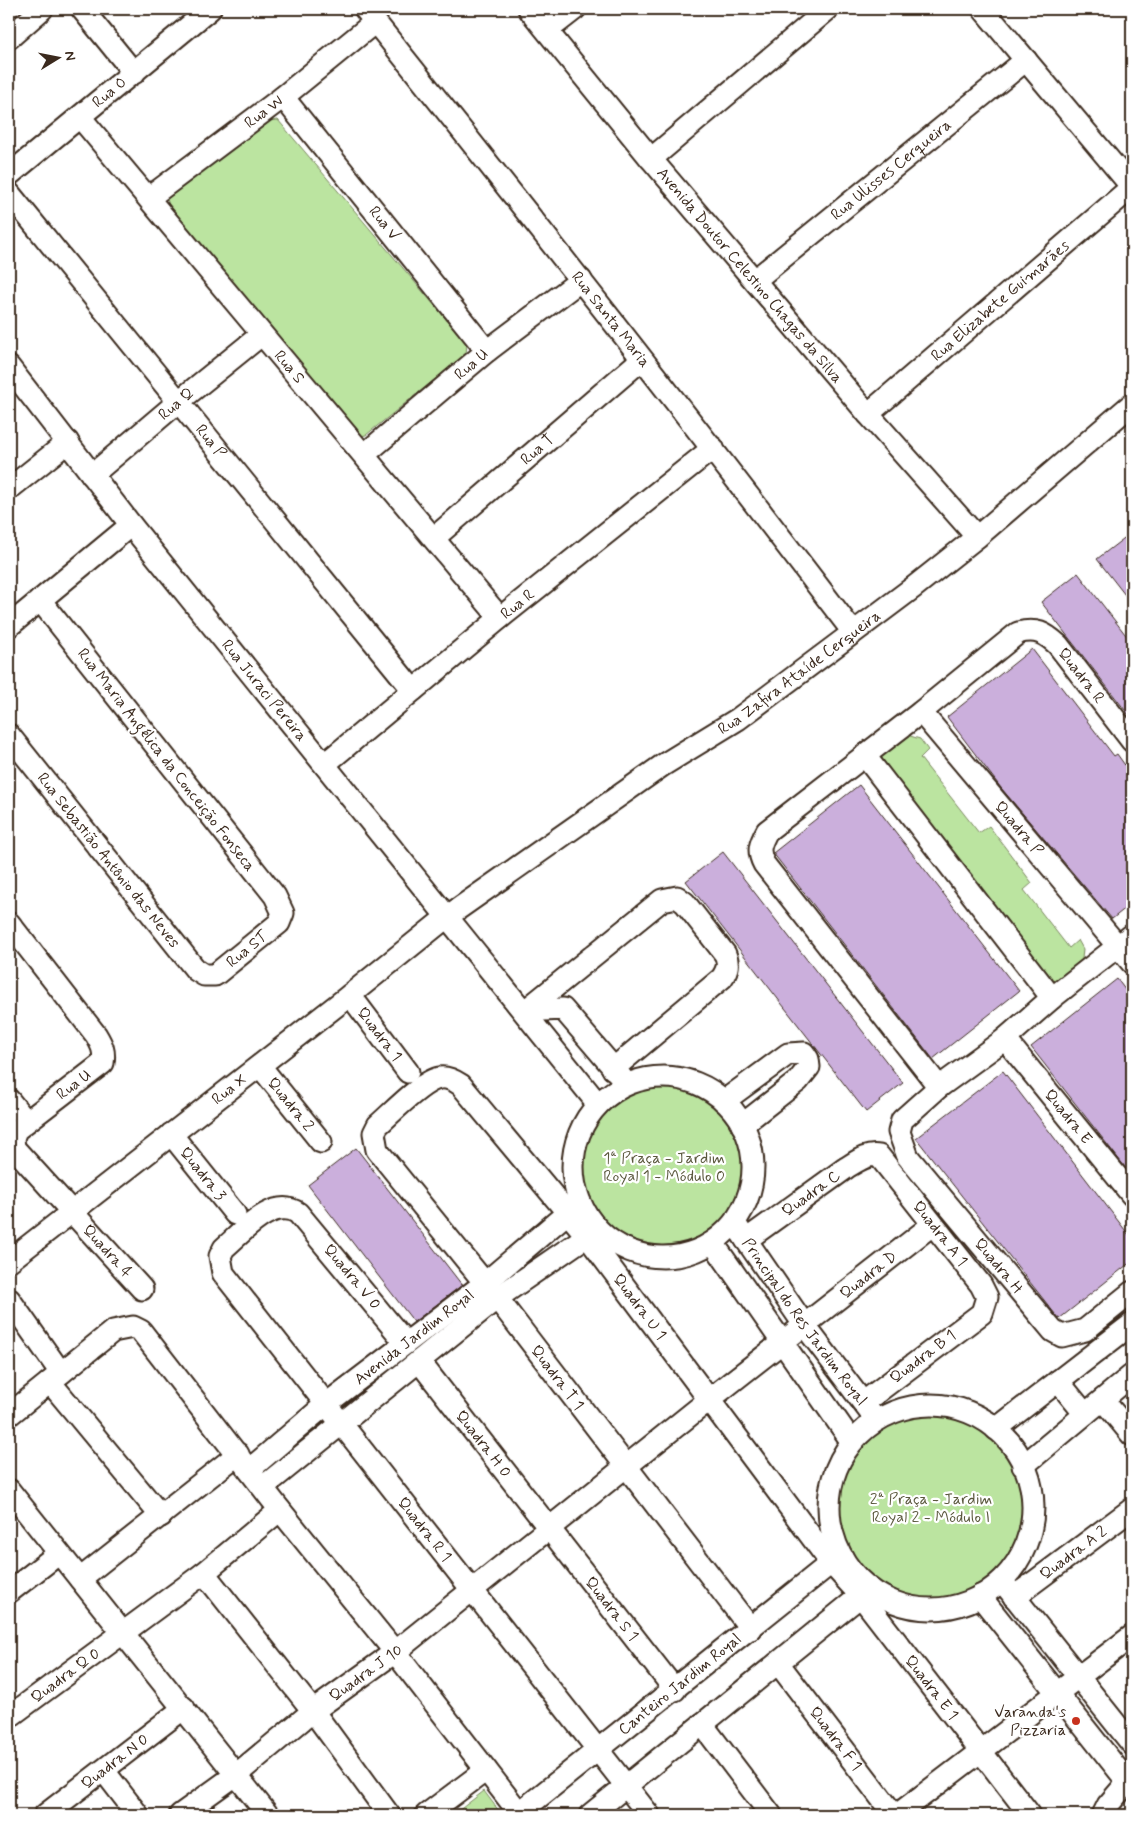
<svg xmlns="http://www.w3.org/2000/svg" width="1141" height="1824" viewBox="0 0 1141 1824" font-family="Mynerve,sans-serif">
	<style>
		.green { fill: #bbe4a0; stroke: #7b875f }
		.building { fill: #cbafdc; stroke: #3b2a1e }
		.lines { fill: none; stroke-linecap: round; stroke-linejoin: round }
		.minor-casing { stroke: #3b2a1e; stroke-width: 25 }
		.minor { stroke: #fff; stroke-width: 21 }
		.poi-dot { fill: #c8321e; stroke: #fff; stroke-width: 2 }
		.labels { text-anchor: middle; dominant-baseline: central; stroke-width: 4.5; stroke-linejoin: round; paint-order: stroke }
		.street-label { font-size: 16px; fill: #3b2a1e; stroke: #fff }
		.park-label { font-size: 16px; fill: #5b583e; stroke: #fff }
		.poi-label { font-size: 16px; fill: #3b2a1e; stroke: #fff; text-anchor: end }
	</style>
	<rect width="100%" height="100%" fill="#fff"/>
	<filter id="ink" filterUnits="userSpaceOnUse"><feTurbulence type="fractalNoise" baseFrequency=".02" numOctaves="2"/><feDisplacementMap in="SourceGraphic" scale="10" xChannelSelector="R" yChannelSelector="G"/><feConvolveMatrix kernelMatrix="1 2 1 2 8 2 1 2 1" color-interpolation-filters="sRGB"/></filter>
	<g filter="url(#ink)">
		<!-- green -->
		<g class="green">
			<path d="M278,120L467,344L466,354L366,435L355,437L170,208L167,199L267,121Z"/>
			<path d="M907,735L920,739L928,750L920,758L979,833L989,826L1032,883L1024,890L1069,948L1078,940L1083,949L1082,959L1058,981L1052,982L876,760Z"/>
			<circle cx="664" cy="1168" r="85"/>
			<circle cx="931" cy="1508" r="95"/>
			<path d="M484,1791L502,1815H453Z"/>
		</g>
		<!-- building -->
		<g class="building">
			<path d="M1132,532V604L1097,559Z"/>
			<path d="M1078,573L1132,643V719L1041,602Z"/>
			<path d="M1032,649L1114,756L1117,754L1132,775V903L1112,919L1001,788L947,717Z"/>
			<path d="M859,785L1019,991L933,1059L773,853Z"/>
			<path d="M723,852L903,1083L866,1112L686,881Z"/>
			<path d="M1117,979L1132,999V1176L1031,1047Z"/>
			<path d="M1003,1071L1132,1239V1261L1059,1319L916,1138Z"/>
			<path d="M356,1148L462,1285L414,1322L308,1185Z"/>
		</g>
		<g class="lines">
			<defs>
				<g id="minor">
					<path d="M82,9L134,73"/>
					<path id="s1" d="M365,9C530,215 693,422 853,632"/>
					<path id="s2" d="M529,9L651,159L868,414L977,537"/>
					<path d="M983,9L1132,187"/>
					<path d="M548,30L575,9"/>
					<path d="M9,38L42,9"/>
					<path id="s3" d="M283,97L487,351"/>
					<path id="s4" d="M80,117L500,618"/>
					<path d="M651,159L828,9"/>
					<path id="s5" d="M9,175L210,9"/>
					<path id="s6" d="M9,193L413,690"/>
					<path id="s7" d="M150,197L283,97L375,22"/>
					<path id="s8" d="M755,280L1026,60"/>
					<path id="s9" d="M9,367L131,525L598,1104"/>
					<path id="s10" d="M868,414L1132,187"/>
					<path id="s11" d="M365,454L487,351L581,280"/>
					<path id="s12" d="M92,475L178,402L261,335"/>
					<path d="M9,489L68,442"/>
					<path id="s13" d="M434,538L641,360"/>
					<path d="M9,626L131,525"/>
					<path id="s14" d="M921,712L1132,963"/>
					<path id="s15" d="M9,735L196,970L204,975H215L279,923L283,913L275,896L40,600"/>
					<path d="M865,756L1052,998"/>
					<path id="s16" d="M326,763L500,618L713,448"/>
					<path id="s17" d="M9,923L96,1035C102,1045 105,1051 103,1063L16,1130L13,1138L14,1148L142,1289"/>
					<path id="s18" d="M1132,935L1052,998L1005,1039L939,1087L902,1120L899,1132L908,1157L1053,1331L1062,1336L1085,1330L1132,1292"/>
					<path id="s19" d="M350,995L408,1072"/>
					<path d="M525,1011L662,900L677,897L685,903L725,954C729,963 728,969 722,978L613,1069"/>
					<path d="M525,1011L563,1009L622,1078"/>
					<path id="s20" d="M1005,1039L1132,1195"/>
					<path id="s21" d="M260,1066L321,1142"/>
					<circle cx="663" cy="1167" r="90"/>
					<path id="s22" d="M939,1087L764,864C757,851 760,844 767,831L921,712L1018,633C1036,628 1045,633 1058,645L1132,741"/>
					<path d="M9,1100L26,1121"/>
					<path d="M724,1101L788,1054L804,1053L808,1059L809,1067L798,1081L742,1125"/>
					<path id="s23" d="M171,1134L235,1214"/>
					<path id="s24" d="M738,1228L805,1326L870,1412"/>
					<path id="s25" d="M746,1240L846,1168C856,1162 867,1153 879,1156L981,1285L987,1297L982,1313L864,1402"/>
					<path d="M713,1243L852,1442"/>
					<path id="s26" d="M9,1261L350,995L448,916L663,765L738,719L914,587L977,537L1132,404"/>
					<path d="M9,1299L61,1373"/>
					<path id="s27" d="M405,1342L298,1213C273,1196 242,1233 224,1248L220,1256L223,1273L649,1815"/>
					<path id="s28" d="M419,1361L675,1690"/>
					<path d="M1058,1381L1085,1414"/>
					<path d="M50,1382L161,1516"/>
					<path d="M1103,1400L1132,1435"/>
					<circle cx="931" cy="1507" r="102"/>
					<path d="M9,1415L113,1331L133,1327L141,1331L280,1510L395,1652L521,1815"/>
					<path d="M996,1429L1132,1324"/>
					<path d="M1023,1466L1132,1375"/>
					<path id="s29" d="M249,1470L325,1405L485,1283L579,1203"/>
					<path d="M263,1487L497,1298L587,1236L598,1231"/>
					<path d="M9,1490L268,1815"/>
					<path d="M204,1573L313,1711L389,1815"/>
					<path d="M80,1579L238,1454"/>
					<path d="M1002,1581L1132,1744"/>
					<path d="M9,1592L58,1554"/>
					<path d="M980,1596L1127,1781"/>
					<path id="s30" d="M1014,1597L1132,1509"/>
					<path id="s31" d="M751,1629L497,1298L377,1150L374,1133L378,1125C392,1113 423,1080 440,1078C448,1077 455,1081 461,1085L587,1236L831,1563L861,1596L1030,1815"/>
					<path id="s32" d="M778,1663L894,1815"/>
					<path id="s33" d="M9,1717L204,1573L280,1510"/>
					<path d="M702,1724L771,1815"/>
					<path d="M104,1771L138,1815"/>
					<path id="s34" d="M519,1813L831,1563L842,1557"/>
					<path id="s35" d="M45,1815L184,1708"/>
					<path id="s36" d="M180,1815L237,1774L313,1711L395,1652L710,1399L932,1225"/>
					<path d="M426,1815L486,1770"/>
					<path d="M590,1815L869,1589"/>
					<path d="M897,1815L1132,1636"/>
					<path d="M1103,1815L1108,1805L1132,1777"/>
				</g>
			</defs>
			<!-- minor casing -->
			<use href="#minor" class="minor-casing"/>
			<!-- minor -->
			<use href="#minor" class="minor"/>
		</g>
	</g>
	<!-- markers -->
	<circle class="poi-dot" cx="1076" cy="1721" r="5"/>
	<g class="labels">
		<!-- street labels -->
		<g class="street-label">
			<text stroke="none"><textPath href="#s5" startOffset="130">Rua O</textPath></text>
			<text stroke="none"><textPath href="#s7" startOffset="142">Rua W</textPath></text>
			<text stroke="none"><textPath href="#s8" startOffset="175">Rua Ulisses Cerqueira</textPath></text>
			<text stroke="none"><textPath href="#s3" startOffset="162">Rua V</textPath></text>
			<text stroke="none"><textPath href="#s2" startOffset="346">Avenida Doutor Celestino Chagas da Silva</textPath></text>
			<text stroke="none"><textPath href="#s10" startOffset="174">Rua Elizabete Guimarães</textPath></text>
			<text stroke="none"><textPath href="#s1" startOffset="396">Rua Santa Maria</textPath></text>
			<text stroke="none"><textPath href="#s11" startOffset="139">Rua U</textPath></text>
			<text stroke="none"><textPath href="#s4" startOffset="326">Rua S</textPath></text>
			<text stroke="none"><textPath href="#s12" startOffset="110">Rua Q</textPath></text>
			<text stroke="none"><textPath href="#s6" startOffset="320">Rua P</textPath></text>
			<text stroke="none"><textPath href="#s13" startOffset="136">Rua T</textPath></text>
			<text stroke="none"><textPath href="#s16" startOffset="249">Rua R</textPath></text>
			<text stroke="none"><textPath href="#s26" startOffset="986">Rua Zafira Ataíde Cerqueira</textPath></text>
			<text stroke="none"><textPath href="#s22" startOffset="721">Quadra R</textPath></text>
			<text stroke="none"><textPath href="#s9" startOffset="412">Rua Juraci Pereira</textPath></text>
			<text transform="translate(166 760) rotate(52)">Rua Maria Angélica da Conceição Fonseca</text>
			<text stroke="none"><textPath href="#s14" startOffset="152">Quadra P</textPath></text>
			<text stroke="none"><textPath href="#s15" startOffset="160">Rua Sebastião Antônio das Neves</textPath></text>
			<text stroke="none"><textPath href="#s15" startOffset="362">Rua ST</textPath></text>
			<text stroke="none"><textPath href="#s19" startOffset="49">Quadra 1</textPath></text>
			<text transform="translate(74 1085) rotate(-37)">Rua U</text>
			<text stroke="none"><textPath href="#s26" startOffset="279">Rua X</textPath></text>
			<text stroke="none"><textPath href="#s21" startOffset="49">Quadra 2</textPath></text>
			<text stroke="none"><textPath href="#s20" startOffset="100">Quadra E</textPath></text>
			<text stroke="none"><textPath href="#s23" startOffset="51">Quadra 3</textPath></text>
			<text stroke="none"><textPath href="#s25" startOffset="80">Quadra C</textPath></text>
			<text stroke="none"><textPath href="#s25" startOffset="258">Quadra A 1</textPath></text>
			<text stroke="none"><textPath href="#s17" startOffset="439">Quadra 4</textPath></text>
			<text stroke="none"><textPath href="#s18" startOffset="476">Quadra H</textPath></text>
			<text stroke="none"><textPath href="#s36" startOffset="875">Quadra D</textPath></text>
			<text transform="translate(352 1277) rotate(50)">Quadra V 0</text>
			<text stroke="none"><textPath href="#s31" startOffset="1020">Quadra U 1</textPath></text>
			<text stroke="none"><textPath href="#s24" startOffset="115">Principal do Res Jardim Royal</textPath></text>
			<text stroke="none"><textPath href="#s29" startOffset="212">Avenida Jardim Royal</textPath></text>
			<text transform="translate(923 1357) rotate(-37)">Quadra B 1</text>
			<text transform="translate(557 1378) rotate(53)">Quadra T 1</text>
			<text stroke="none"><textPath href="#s28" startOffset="105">Quadra H 0</textPath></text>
			<text stroke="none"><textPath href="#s27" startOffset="608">Quadra R 1</textPath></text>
			<text stroke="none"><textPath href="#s30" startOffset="74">Quadra A 2</textPath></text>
			<text stroke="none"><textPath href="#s28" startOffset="314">Quadra S 1</textPath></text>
			<text stroke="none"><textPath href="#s36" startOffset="234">Quadra J 10</textPath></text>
			<text stroke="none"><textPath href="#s33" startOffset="70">Quadra Q 0</textPath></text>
			<text stroke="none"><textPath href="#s34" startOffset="206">Canteiro Jardim Royal</textPath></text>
			<text stroke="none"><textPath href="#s31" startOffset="1500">Quadra E 1</textPath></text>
			<text stroke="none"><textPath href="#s32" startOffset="95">Quadra F 1</textPath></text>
			<text stroke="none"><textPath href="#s35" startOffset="88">Quadra N 0</textPath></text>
		</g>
		<!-- park labels -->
		<g class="park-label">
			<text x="664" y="1158">1ª Praça - Jardim<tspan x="664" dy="18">Royal 1 - Módulo 0</tspan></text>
			<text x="931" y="1499">2ª Praça - Jardim<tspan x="931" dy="18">Royal 2 - Módulo I</tspan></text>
		</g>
		<!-- poi labels -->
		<g class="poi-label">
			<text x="1066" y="1712">Varanda's<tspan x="1066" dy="18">Pizzaria</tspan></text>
		</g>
	</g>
	<!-- margin -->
	<rect width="1141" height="1824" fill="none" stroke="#fff" stroke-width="30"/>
	<rect x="15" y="15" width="1111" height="1794" fill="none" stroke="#3b2a1e" stroke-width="2" filter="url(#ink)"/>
	<!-- north arrow -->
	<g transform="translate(58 58) rotate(80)" stroke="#ffffff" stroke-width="4" paint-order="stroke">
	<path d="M0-4L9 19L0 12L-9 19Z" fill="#3b2a1e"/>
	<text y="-8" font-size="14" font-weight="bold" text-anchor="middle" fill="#3b2a1e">N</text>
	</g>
</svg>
